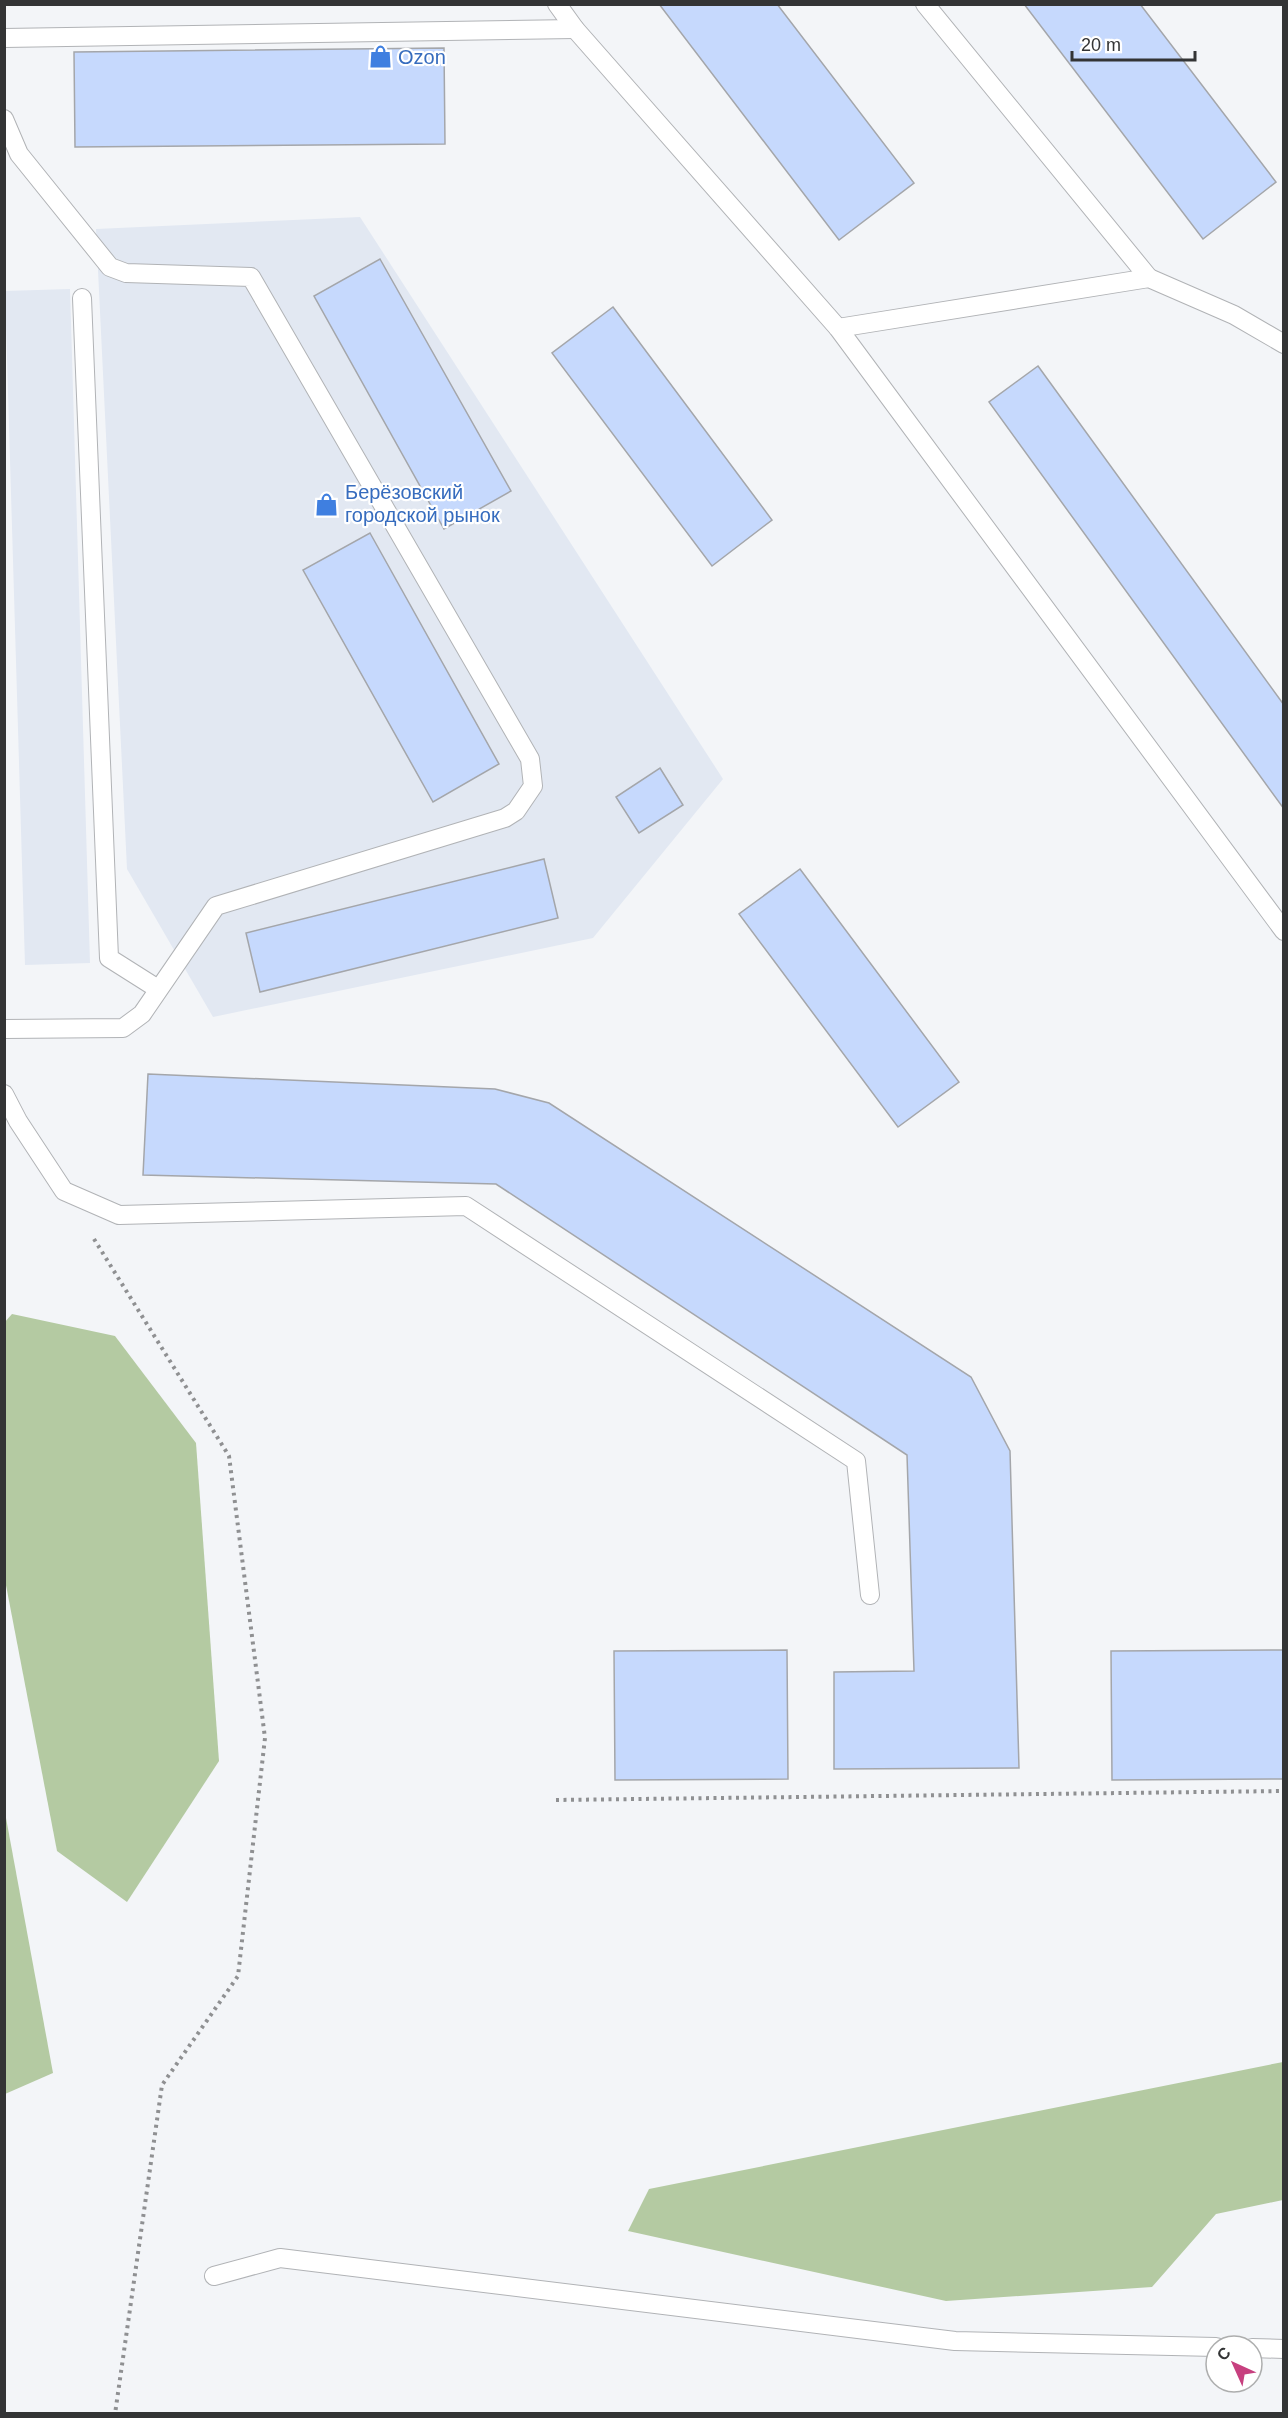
<svg xmlns="http://www.w3.org/2000/svg" width="1288" height="2418" viewBox="0 0 1288 2418" font-family="Helvetica,sans-serif">
	<style>
		.built { fill: #e2e8f2 }
		.green { fill: #b4caa2 }
		.building { fill: #c6d9fd; stroke: #a4a6aa; stroke-width: 1.5 }
		.lines { fill: none; stroke-linecap: round; stroke-linejoin: round }
		.service-casing { stroke: #b1b3b6; stroke-width: 20 }
		.path { stroke: #8f9092; stroke-width: 4; stroke-dasharray: 3 4.5; stroke-linecap: butt }
		.service { stroke: #fff; stroke-width: 18 }
		.labels { text-anchor: middle; dominant-baseline: central; stroke-width: 4.5; stroke-linejoin: round; paint-order: stroke }
		.shop-label { font-size: 20px; fill: #366cbe; stroke: #fff; text-anchor: start }
	</style>
	<rect width="100%" height="100%" fill="#f3f5f8"/>
	<!-- built -->
	<g class="built">
		<path d="M360,217L723,779L593,938L213,1017L127,869L96,229Z"/>
		<path d="M70,289L90,963L25,965L5,291Z"/>
	</g>
	<!-- green -->
	<g class="green">
		<path d="M12,1314L115,1336L196,1443L219,1761L127,1902L57,1851L5,1580L4,1323Z"/>
		<path d="M4,1807L53,2073L5,2094H4Z"/>
		<path d="M1283,2062V2200L1216,2214L1152,2287L946,2301L628,2231L649,2189Z"/>
	</g>
	<!-- building -->
	<g class="building">
		<path d="M659,4H777L914,183L839,240Z"/>
		<path d="M1024,4H1140L1276,182L1203,239Z"/>
		<path d="M444,48L445,144L75,147L74,52Z"/>
		<path d="M380,259L511,491L444,529L314,296Z"/>
		<path d="M613,307L772,520L712,566L552,353Z"/>
		<path d="M1038,366L1284,705V809L989,402Z"/>
		<path d="M370,533L499,764L433,802L303,570Z"/>
		<path d="M660,768L683,805L639,833L616,797Z"/>
		<path d="M544,859L558,918L260,992L246,933Z"/>
		<path d="M800,869L959,1082L898,1127L739,914Z"/>
		<path d="M148,1074L495,1089L549,1103L971,1377L1010,1451L1019,1768L834,1769V1672L914,1671L907,1455L496,1184L143,1175Z"/>
		<path d="M787,1650L788,1779L615,1780L614,1651Z"/>
		<path d="M1283,1650L1284,1779L1112,1780L1111,1651Z"/>
	</g>
	<g class="lines">
		<defs>
			<g id="service">
				<path d="M557,4L575,29L838,328L1284,931"/>
				<path d="M925,4L1149,278"/>
				<path d="M4,38L575,29"/>
				<path d="M4,119L19,154L110,267L126,273L251,277L530,759L533,786L516,811L505,818L216,906L142,1014L123,1028L4,1029"/>
				<path d="M82,298L109,958L158,989"/>
				<path d="M838,328L1149,278L1234,315L1284,344"/>
				<path d="M4,1094L18,1121L64,1191L119,1215L466,1206L856,1461L870,1595"/>
				<path d="M214,2276L280,2258L955,2341L1216,2347"/>
				<path d="M1252,2348L1284,2349"/>
			</g>
		</defs>
		<!-- service casing -->
		<use href="#service" class="service-casing"/>
		<!-- path -->
		<g class="path">
			<path d="M94,1239L229,1456L265,1738L238,1976L162,2085L115,2414"/>
			<path d="M556,1800L1284,1791"/>
		</g>
		<!-- service -->
		<use href="#service" class="service"/>
	</g>
	<!-- icons -->
	<defs>
		<symbol id="shop-bare" viewBox="-9 -9 18 18"><path d="M-5-2.5h2.3a2.7 3.5 0 0 1 5.4 0H5L5.5 6h-11ZM-1.5-2.5h3a1.5 2.3 0 0 0-3 0Z" fill="#3f7fe0" stroke="#fff" stroke-width="2.5" paint-order="stroke"/></symbol>
	</defs>
	<g fill-rule="evenodd">
		<use href="#shop-bare" x="364" y="40" width="33" height="33"/>
		<use href="#shop-bare" x="310" y="488" width="33" height="33"/>
	</g>
	<g class="labels">
		<!-- shop labels -->
		<g class="shop-label">
			<text x="398" y="57">Ozon</text>
			<text x="345" y="492">Берёзовский<tspan x="345" dy="23">городской рынок</tspan></text>
		</g>
	</g>
	<!-- border -->
	<rect width="1288" height="2418" fill="none" stroke="#333435" stroke-width="12"/>
	<!-- north arrow -->
	<g transform="translate(1234 2364) rotate(315)"><circle r="28" fill="#ffffff" stroke="#adaeae" stroke-width="1.5"/>
	<path d="M0-4.5L10 22L0 15L-10 22Z" fill="#c7407f"/>
	<text y="-9" font-size="16" font-weight="bold" text-anchor="middle" fill="#333435">С</text>
	</g>
	<!-- scale -->
	<path d="M1072 51v9h123v-9" fill="none" stroke="#333435" stroke-width="3"/>
	<text x="1081" y="51" font-size="18" fill="#333435" stroke="#ffffff" stroke-width="4.5" paint-order="stroke">20 m</text>
</svg>
